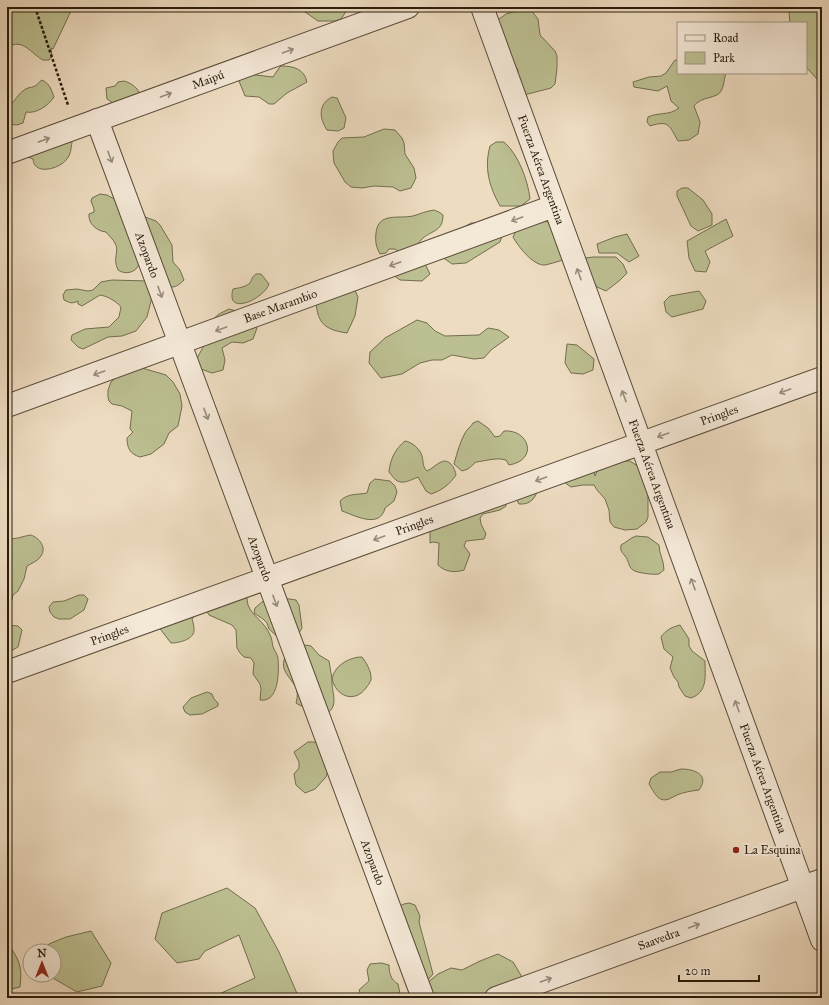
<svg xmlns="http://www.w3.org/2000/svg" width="829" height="1005" viewBox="0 0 829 1005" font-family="'IM FELL Great Primer',serif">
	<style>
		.green { fill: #bcbf91; stroke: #726e4e }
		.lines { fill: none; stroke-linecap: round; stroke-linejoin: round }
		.minor-casing { stroke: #5a4c39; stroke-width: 24 }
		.path { stroke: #281c0c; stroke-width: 2.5; stroke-dasharray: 3 2; stroke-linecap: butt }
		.minor { stroke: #f4e8d7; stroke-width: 22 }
		.oneway { stroke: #988c7c }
		.poi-dot { fill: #8f2418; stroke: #f4e8d7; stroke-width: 1.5 }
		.labels { text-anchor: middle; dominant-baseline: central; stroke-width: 3.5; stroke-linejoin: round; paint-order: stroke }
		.street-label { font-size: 12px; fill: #281c0c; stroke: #f4e8d7 }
		.poi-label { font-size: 12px; fill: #281c0c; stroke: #f4e8d7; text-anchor: start }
	</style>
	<rect width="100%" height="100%" fill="#eedcc1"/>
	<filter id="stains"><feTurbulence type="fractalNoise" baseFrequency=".005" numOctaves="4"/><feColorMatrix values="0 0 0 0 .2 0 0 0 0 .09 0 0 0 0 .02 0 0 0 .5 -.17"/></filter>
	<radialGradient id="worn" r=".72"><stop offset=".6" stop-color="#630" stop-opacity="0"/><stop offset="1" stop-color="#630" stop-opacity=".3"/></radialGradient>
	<!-- green -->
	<g class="green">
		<path d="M7,7H79L71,11L53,49L51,48L52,56L49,60H43C30,53 24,38 7,47Z"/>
		<path d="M298,7H347V10L341,19L335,21H318Z"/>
		<path d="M786,7H817L822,32V76L817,79L806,67V23H790L789,12Z"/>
		<path d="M520,8L531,10L538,19L540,35L555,51L557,56V68L555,84L551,88L524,95L516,87L518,70L488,27L506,14L516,11Z"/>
		<path d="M675,60H678V73H726C724,78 724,87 721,91C717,99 701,96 694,106L700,122L698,134L689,140L678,141C669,125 669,120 650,126L647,122L648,117C658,112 669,116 679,108L671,101L667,86L658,91L634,87L633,82L649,77L661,76L666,73Z"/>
		<path d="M281,66C294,66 304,69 307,82L287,93L274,104H269L259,97L245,96L239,81L241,76L247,74L273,77L279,68Z"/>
		<path d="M42,80C50,84 51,89 54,97C48,106 36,114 26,112L23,123L17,125L7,124V107C14,104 16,96 23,91C27,87 31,88 35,86C37,85 40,81 42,80Z"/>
		<path d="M124,81C131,83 137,87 140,94L116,105L107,99L106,88L115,86L118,82Z"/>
		<path d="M332,97L337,98L346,118L344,128L338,131L327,130C319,118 318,104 332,97Z"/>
		<path d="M384,129L395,130L402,138L404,143L405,154L414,168L416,178L411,188L400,191L393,187L374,186L362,188L351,187L345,182L334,163L333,151L338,142L342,138L364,137Z"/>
		<path d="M68,138L72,142C71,148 71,155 66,160C61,167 41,174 35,165C34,164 33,161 33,159L18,153Z"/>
		<path d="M496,142H504C518,154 528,180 530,199L521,206H500C489,186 484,168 490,146Z"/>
		<path d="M682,188H688L703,200L712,214V225L698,231L691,226L677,196V191Z"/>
		<path d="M100,194L107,195L116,200L139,264C136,273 125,275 118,270C112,257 120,252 115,243C113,239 109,236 106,232C97,231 88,224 89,214L94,212V209L91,201L92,198Z"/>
		<path d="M434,210L439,212L443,215C443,231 433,230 423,238C419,241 417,247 415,251L399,252L395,249H389L386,253L380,254C376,247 375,241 376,233C378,212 398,219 413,216C420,214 426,211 434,210Z"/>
		<path d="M145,217L156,221L160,225L172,245L173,262L180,270L184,280C176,288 173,288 162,286L153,242V237L148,235L141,221Z"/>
		<path d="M726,219L733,236L705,251L710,262L706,272L695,271L689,258L687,241Z"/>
		<path d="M537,220L548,222L559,227L575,256C565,259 555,263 545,265C533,266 518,246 513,237L518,227Z"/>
		<path d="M471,223L493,224L504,231L500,242L466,263L452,264L435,252L447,237Z"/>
		<path d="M627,234L639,256L629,262L617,253H599L597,244L615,237Z"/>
		<path d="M593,257H616L623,264L627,273L619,281L606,291L597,287L582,266L586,258Z"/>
		<path d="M425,264L430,274L422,281L400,280L392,274Z"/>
		<path d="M256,274H261L269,284C264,299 225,317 233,289C238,288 246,287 250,283C252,279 252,277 256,274Z"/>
		<path d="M112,280L148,281L152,297L147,317L136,331L122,336L108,337L83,349L78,347L71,340L72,335L85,329L109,327L119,317L121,307C116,301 107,296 100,295L82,306L78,304V301C72,304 70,303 64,300L63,295L66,290L77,289L88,291L93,290L101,282Z"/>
		<path d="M353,286L358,297L355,316L347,333C318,329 317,318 315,292Z"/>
		<path d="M699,291L706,301L703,309L672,317L666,312L664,302L670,296Z"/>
		<path d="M229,309C243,312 248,317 257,328L253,339L243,343L232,342L222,348L225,360L223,370L212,373L201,369L196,360L207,340L210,322L219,314Z"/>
		<path d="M417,320L427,323L435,331L445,336L479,335L488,328L499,330L509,337L491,350L484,358L474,359L452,355L442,360H432L420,363L402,374L381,378L369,363L370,352L385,338Z"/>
		<path d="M567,344L577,345L594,359L593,370L583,374L571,373L565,363Z"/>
		<path d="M142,368L166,375L173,382L180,394L182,406L178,426L169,433L164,444L151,454L140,457C130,454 127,448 127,438L133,432L130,429L132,411L122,406L112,404L109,401L108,397V390L111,382L118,376Z"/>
		<path d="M478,421L488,428L495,437L500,436L504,431C529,429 539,460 509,465L506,460C496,457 486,461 476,462L468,469L462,471L454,464C457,453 460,442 465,433C467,429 471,427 473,423Z"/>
		<path d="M405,441C412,442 420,449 422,456C424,463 422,466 427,471C432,469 436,464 441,462C449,458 455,468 456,475C450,484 441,491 431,494L426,491L418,477C411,480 402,485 396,480C393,478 392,475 389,472C390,460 395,449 405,441Z"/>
		<path d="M602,461H630L639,467L648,489V517L646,522L637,529L625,530L614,527L610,522L609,510L605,499L597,490L594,485H583L571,487L557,477L594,471L595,476Z"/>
		<path d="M375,479L390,481L395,486L397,492L394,501L385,508C380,529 356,516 342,511L340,501C348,493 357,495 367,493L370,483Z"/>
		<path d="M539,488C535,498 531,505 519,504L516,499Z"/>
		<path d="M506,501V506L500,510L483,514L480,518L481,524L486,534L484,539L466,541L464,546L470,554L464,570C455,573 445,572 438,565L439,543L433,542L430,543V525Z"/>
		<path d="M31,535C39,538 47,547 41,556C38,561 32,563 27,566L24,579L18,591L13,595L11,604L7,609V538C17,540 22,536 31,535Z"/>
		<path d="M636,536L648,537L659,545C659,554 664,560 664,570C662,571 661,573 659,574C654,575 637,573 633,570C628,567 629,560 625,556C622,552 620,551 621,545C627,542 630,538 636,536Z"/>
		<path d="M246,593C247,597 247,601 248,605C252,616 265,622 270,635C272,638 272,643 273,647C275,651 277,654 278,658C279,672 279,703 260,700L261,689L260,684L253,674L254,663L251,658L244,657L240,653L237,648L236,630L232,625L209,615L200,601Z"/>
		<path d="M79,595H84L88,599L84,610L70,619H59L54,617L50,612L49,607L53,602L64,601Z"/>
		<path d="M269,596L296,600L299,605L302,628L296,638L281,640L269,629L267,623L263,619L254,613L255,608Z"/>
		<path d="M195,615L192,619C193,622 194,626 194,629C195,639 180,643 171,643L161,630L158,625Z"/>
		<path d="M7,625L18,626L22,630L18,647L7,653Z"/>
		<path d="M680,625L689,639V646L692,651L705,661C705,676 708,692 691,698L685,696L679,687L678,682L674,677L670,668L673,657L664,649L661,637C666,630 672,627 680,625Z"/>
		<path d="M305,645L311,646L319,655L329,661L332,679C334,666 349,657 362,657C366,662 371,671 371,677C372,681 368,685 366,688C354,704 336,696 332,679C331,692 340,706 326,714L307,705L301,706L296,703C304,678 272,677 288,651Z"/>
		<path d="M207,692L212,694L214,699L218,703V706L202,714L190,715L185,712L183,707L191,698Z"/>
		<path d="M308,742H314L325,747L330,765L326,777L315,789L305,793L296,785L294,774L299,768V762L294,752Z"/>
		<path d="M681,769C695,769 710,775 699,790C691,791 684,792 677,795C674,796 672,798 669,799C658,803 654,792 649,784L651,778L660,772H671Z"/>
		<path d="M227,888L255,908L279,952L299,998H217L219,994L255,978L239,935L205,951L199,959L177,963L155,939L162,913Z"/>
		<path d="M409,903L415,905L420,916L419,922L433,974L424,985L393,909L404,904Z"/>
		<path d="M91,931L111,963L102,986L77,992L51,977L50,975H54V951H48L49,944L66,937Z"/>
		<path d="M7,948H11C21,963 22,970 20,987L7,990Z"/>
		<path d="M498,954L513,962L522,977L510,998H428L426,984L438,974L451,968L462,970L480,961Z"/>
		<path d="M381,963L389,965C389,973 391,980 398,984L401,998H362L359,990L369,981L367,970L370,964Z"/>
	</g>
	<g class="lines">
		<defs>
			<g id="minor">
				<path id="s1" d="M482,7L822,940"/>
				<path id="s2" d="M97,120L423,998"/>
				<path id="s3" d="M7,153L408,7"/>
				<path id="s4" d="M7,406L554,206"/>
				<path id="s5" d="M7,672L822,378"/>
				<path id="s6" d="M496,998L822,880"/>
			</g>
		</defs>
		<!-- minor casing -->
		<use href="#minor" class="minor-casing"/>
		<!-- path -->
		<path class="path" d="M35,7L68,105"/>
		<!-- minor -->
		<use href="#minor" class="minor"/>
	</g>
	<!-- one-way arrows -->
	<defs><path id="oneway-shaft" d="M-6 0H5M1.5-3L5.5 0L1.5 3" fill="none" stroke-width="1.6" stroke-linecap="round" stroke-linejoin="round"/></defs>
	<g class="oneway">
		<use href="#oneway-shaft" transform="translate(288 51) rotate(-20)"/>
		<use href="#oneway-shaft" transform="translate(166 95) rotate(-20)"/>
		<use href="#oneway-shaft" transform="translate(44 140) rotate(-20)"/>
		<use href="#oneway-shaft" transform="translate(110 157) rotate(70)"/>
		<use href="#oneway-shaft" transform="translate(517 219) rotate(160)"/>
		<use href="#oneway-shaft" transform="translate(395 264) rotate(160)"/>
		<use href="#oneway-shaft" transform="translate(579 274) rotate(-110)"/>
		<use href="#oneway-shaft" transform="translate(160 292) rotate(70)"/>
		<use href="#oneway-shaft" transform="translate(221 329) rotate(160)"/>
		<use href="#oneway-shaft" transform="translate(99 373) rotate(160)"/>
		<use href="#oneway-shaft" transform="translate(785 391) rotate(160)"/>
		<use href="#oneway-shaft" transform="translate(624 396) rotate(-110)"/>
		<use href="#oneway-shaft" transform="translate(206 414) rotate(70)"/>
		<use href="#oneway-shaft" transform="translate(663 435) rotate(160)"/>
		<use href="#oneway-shaft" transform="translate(541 479) rotate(160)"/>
		<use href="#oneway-shaft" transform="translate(379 538) rotate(160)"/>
		<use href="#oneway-shaft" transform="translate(693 584) rotate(-110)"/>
		<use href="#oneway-shaft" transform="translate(275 601) rotate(70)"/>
		<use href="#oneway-shaft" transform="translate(737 706) rotate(-110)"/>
		<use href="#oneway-shaft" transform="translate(694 926) rotate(-20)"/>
		<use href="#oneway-shaft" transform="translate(546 980) rotate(-20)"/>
	</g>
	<!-- markers -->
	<circle class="poi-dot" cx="736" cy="850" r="4"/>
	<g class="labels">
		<!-- street labels -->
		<g class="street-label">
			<text stroke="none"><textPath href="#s3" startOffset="214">Maipú</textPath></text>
			<text stroke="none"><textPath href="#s1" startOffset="173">Fuerza Aérea Argentina</textPath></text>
			<text stroke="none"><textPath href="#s2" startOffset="144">Azopardo</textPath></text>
			<text stroke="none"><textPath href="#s4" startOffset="291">Base Marambio</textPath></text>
			<text stroke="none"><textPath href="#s5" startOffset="757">Pringles</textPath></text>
			<text stroke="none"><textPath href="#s1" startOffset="497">Fuerza Aérea Argentina</textPath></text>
			<text stroke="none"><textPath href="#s5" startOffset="433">Pringles</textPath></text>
			<text stroke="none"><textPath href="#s2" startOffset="468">Azopardo</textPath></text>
			<text stroke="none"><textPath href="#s5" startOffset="109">Pringles</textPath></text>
			<text stroke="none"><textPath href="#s1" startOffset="821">Fuerza Aérea Argentina</textPath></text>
			<text stroke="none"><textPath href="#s2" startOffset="792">Azopardo</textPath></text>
			<text stroke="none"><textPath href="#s6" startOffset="173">Saavedra</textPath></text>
		</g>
		<!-- poi labels -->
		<g class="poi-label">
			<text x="744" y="850">La Esquina</text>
		</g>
	</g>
	<!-- margin -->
	<rect width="829" height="1005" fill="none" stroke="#eedcc1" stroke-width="24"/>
	<rect x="8" y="8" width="813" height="989" fill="none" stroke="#281c0c" stroke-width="2"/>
	<rect x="12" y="12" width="805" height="981" fill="none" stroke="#281c0c"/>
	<!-- legend -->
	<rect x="677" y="22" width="130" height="52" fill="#f4e8d7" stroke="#a29686"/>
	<rect x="685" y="35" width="20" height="6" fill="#f4e8d7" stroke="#a29686"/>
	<text x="713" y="42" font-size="12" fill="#281c0c">Road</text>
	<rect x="685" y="52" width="20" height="12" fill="#bcbf91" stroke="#a29686"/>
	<text x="713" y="62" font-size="12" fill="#281c0c">Park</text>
	<!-- north arrow -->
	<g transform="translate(42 963)"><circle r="19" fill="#f4e8d7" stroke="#a29686"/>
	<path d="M0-3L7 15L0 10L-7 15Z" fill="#8f2418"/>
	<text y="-6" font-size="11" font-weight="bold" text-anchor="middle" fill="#281c0c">N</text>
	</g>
	<!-- scale -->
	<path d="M679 975v6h80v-6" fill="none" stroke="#281c0c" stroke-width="2"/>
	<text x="685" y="975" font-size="12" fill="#281c0c" stroke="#f4e8d7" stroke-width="3" paint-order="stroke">20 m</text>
	<rect width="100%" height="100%" filter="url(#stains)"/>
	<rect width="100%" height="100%" fill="url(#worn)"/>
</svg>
